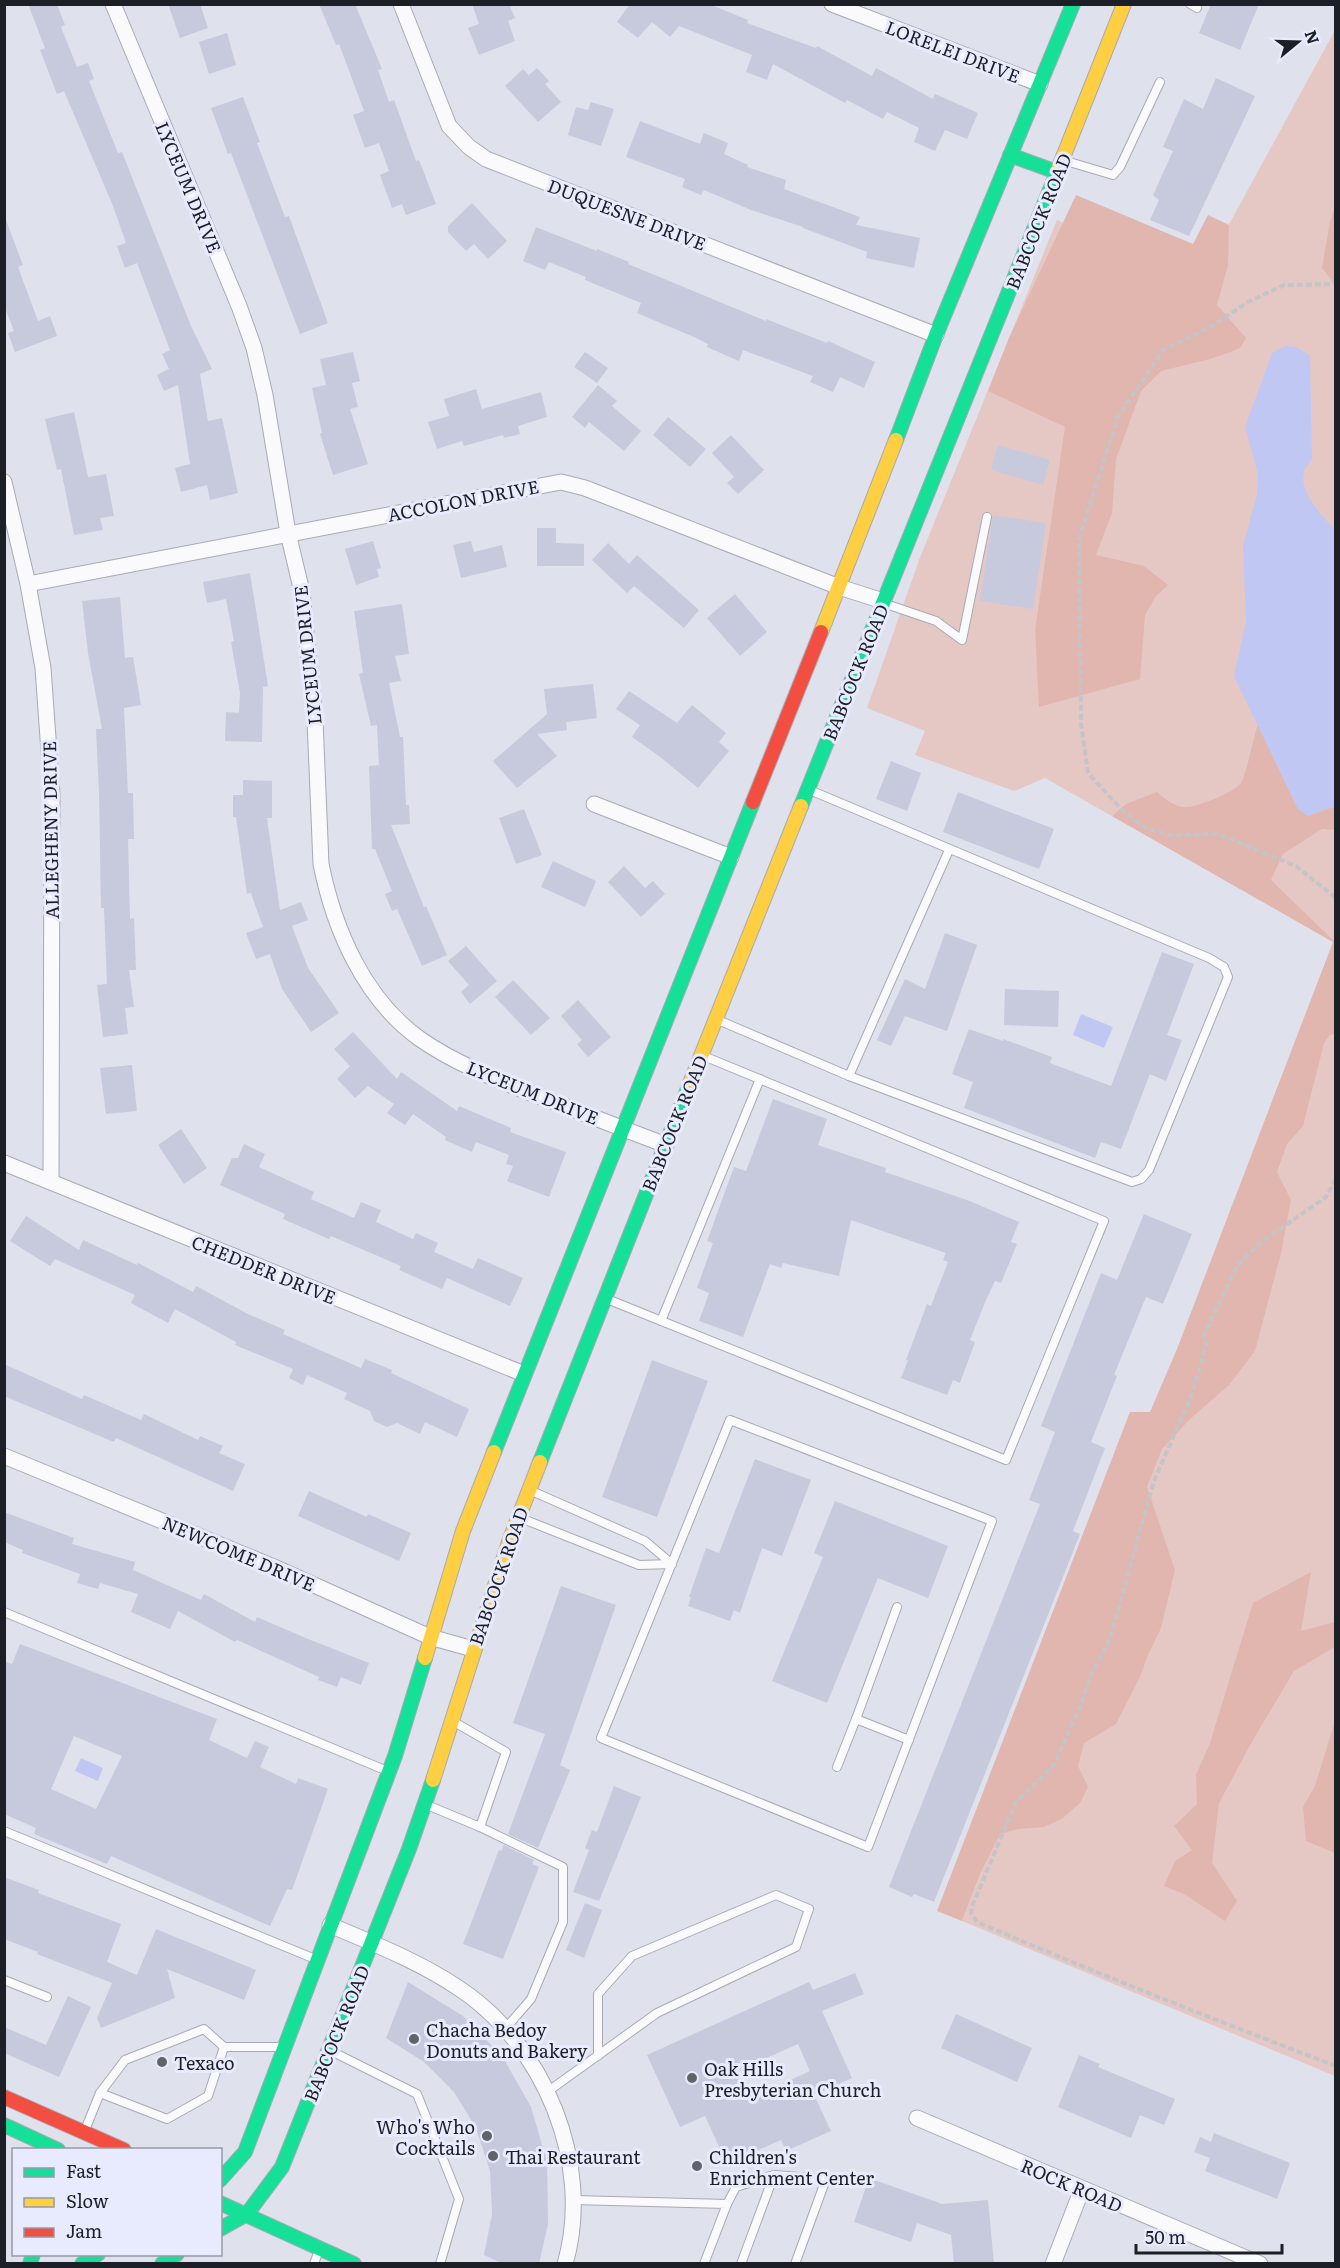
<svg xmlns="http://www.w3.org/2000/svg" width="1340" height="2268" viewBox="0 0 1340 2268" font-family="Literata,serif">
	<style>
		.green { fill: #e5c8c4 }
		.forest { fill: #e0b6ae }
		.water { fill: #c0c7f3 }
		.building { fill: #c7cadc; fill-rule: evenodd }
		.lines { fill: none; stroke-linecap: round; stroke-linejoin: round }
		.lane-casing { stroke: #a8aab3; stroke-width: 10 }
		.street-casing { stroke: #a8aab3; stroke-width: 17 }
		.fast-casing { stroke: #a8aab3; stroke-width: 16 }
		.slow-casing { stroke: #a8aab3; stroke-width: 16 }
		.jam-casing { stroke: #a8aab3; stroke-width: 16 }
		.path { stroke: #c4c4c9; stroke-width: 4; stroke-dasharray: 6 3; stroke-linecap: butt }
		.lane { stroke: #fafafc; stroke-width: 8 }
		.street { stroke: #fafafc; stroke-width: 15 }
		.fast { stroke: #16e098; stroke-width: 14 }
		.slow { stroke: #ffcf43; stroke-width: 14 }
		.jam { stroke: #f24e42; stroke-width: 14 }
		.poi-dot { fill: #61636c; stroke: #e8ebfd; stroke-width: 2 }
		.labels { text-anchor: middle; dominant-baseline: central; stroke-width: 6; stroke-linejoin: round; paint-order: stroke }
		.street-label { font-size: 18px; fill: #1d1f26; stroke: #e8ebfd }
		.poi-label { font-size: 18px; fill: #1d1f26; stroke: #e8ebfd; text-anchor: start }
	</style>
	<rect width="100%" height="100%" fill="#dfe1ed"/>
	<!-- green -->
	<g class="green">
		<path d="M1335,30V943L1045,778L1014,791L915,755L925,731L867,708L919,560L1057,220L1197,283Z"/>
		<path d="M1335,971V2076L962,1921Z"/>
	</g>
	<!-- forest -->
	<g class="forest">
		<path d="M1076,195L1193,244L1208,215L1229,225L1228,265L1217,305L1246,338L1241,347L1231,352L1210,359L1161,371L1141,391L1116,459L1112,513L1096,555L1144,566L1168,585L1156,596L1145,615L1140,679L1039,707L1035,630L1065,427L988,391L1009,338Z"/>
		<path d="M1335,207V284L1322,268L1330,222Z"/>
		<path d="M1258,725L1298,809L1308,816L1336,806L1335,830L1322,829L1283,854L1271,880L1336,943L1335,1034L1330,1035L1324,1043L1303,1126L1287,1144L1277,1172L1291,1200L1281,1253L1255,1351L1229,1385L1189,1420L1162,1449L1147,1487L1175,1570L1161,1628L1148,1655L1139,1679L1116,1724L1084,1743L1078,1766L1088,1787L1080,1803L1063,1818L1044,1827L1018,1829L1000,1834L981,1872L962,1921L937,1911L1130,1412H1150L1177,1349L1333,942L1112,816L1126,804L1157,792C1165,799 1174,807 1185,807C1197,807 1234,793 1241,783C1247,773 1253,738 1258,725Z"/>
		<path d="M1311,1572L1301,1631L1335,1622V1647L1294,1671L1254,1738L1219,1803L1212,1863L1237,1901L1225,1921L1184,1894L1164,1886L1175,1861L1192,1850L1174,1826L1197,1804L1196,1775L1210,1743L1253,1603Z"/>
		<path d="M1335,1721V1853L1306,1841L1303,1807L1315,1786Z"/>
	</g>
	<!-- water -->
	<g class="water">
		<path d="M1285,346L1297,347L1310,356L1312,459C1309,463 1306,467 1304,472C1298,490 1323,518 1336,530L1335,806L1308,816L1298,809L1234,676L1246,622L1243,546L1257,494L1258,474L1245,427L1272,353Z"/>
		<path d="M1081,1014L1113,1027L1104,1048L1073,1035Z"/>
		<path d="M81,1758L103,1768L98,1781L75,1771Z"/>
	</g>
	<!-- building -->
	<g class="building">
		<path d="M28,4H57L65,25L61,27L77,67L88,63L94,79L89,81L118,153L122,152L191,326L212,369L200,374L208,421L222,418L238,493L210,500L207,485L181,492L175,468L190,464L178,385L164,391L157,375L169,369L162,354L170,350L137,263L125,268L117,246L126,243L113,206L64,91L57,94L40,50L45,48Z"/>
		<path d="M168,4H200L208,28L180,38Z"/>
		<path d="M319,4H355L382,69L378,70L389,102L394,100L416,161L419,160L436,204L406,215L402,204L392,208L380,175L389,171L379,143L365,148L353,115L364,111L339,44L336,45Z"/>
		<path d="M472,4H509L515,18L508,21L515,41L479,55L468,28L479,24Z"/>
		<path d="M630,4H709L748,20L747,23L816,48L817,46L872,76L876,68L933,99L935,94L978,113L967,139L945,130L935,151L914,142L919,128L887,112L883,119L847,100L845,103L773,64L767,80L746,72L752,55L679,26L670,37L652,22L638,38L617,22Z"/>
		<path d="M1211,4H1259L1240,50L1199,33Z"/>
		<path d="M227,33L236,65L209,74L199,42Z"/>
		<path d="M537,68L549,81L545,84L561,102L538,122L505,86L523,69L529,75Z"/>
		<path d="M1216,78L1255,96L1189,236L1150,220L1159,200L1153,195L1173,151L1163,147L1184,99L1203,109Z"/>
		<path d="M243,97L260,142L257,143L285,217L289,216L328,323L300,334L231,153L228,154L211,108Z"/>
		<path d="M591,102L614,109L601,146L568,135L576,107L588,110Z"/>
		<path d="M640,121L700,144L704,133L728,143L724,154L748,165L747,167L786,180L784,189L860,217L856,225L920,238L914,268L866,258L867,252L803,228V227L751,210L704,190L701,195L682,187L685,179L626,157Z"/>
		<path d="M472,203L507,241L488,259L474,244L466,251L448,232V226Z"/>
		<path d="M6,220L23,265L18,267L38,321L50,316L57,336L15,352L8,333L14,331L4,305Z"/>
		<path d="M536,227L597,251V249L629,262L628,264L766,321V319L827,343L828,341L875,362L864,388L840,377L833,392L810,382L813,376L743,350L739,361L707,347L708,344L694,337L637,313L641,303L585,280L586,277L549,262L545,270L523,261Z"/>
		<path d="M353,352L360,381L352,383L358,407L350,409L368,464L333,475L320,434L322,433L312,388L326,385L320,359Z"/>
		<path d="M585,352L608,368L597,383L574,367Z"/>
		<path d="M598,385L617,401L612,406L641,431L624,451L589,422L585,428L572,417Z"/>
		<path d="M476,389L482,409L541,392L547,417L518,426L520,434L504,438L503,435L464,446L462,441L437,449L428,422L449,416L444,399Z"/>
		<path d="M74,412L88,477L106,474L114,516L100,518L103,530L74,535L61,469L57,470L45,419Z"/>
		<path d="M668,417L706,449L690,467L653,435Z"/>
		<path d="M731,435L764,470L738,494L727,483L734,477L712,453Z"/>
		<path d="M998,445L1050,460L1043,485L991,470Z"/>
		<path d="M993,515L1046,523L1033,609L980,601Z"/>
		<path d="M537,528H556V543L584,544V566H537Z"/>
		<path d="M373,541L381,568L377,569L379,577L356,585L345,549Z"/>
		<path d="M471,541L474,552L502,545L507,567L461,578L453,545Z"/>
		<path d="M608,543L629,564L637,555L699,610L684,628L634,586L627,593L592,560Z"/>
		<path d="M250,573L268,686L263,687L262,742L225,741L226,712L239,713L240,693L231,642L234,641L226,599L207,603L203,582Z"/>
		<path d="M735,594L767,632L740,656L707,618Z"/>
		<path d="M120,597L125,658L133,657L141,705L124,708L128,793H133L134,839H128L130,919L134,918L136,970H129L134,1007L125,1008L128,1034L103,1037L97,985L107,984L104,908H101L99,793L96,729H102L88,653L82,601Z"/>
		<path d="M402,604L409,654L395,656L401,681L389,683L400,737H403L406,805H409L410,824L391,825L424,907L426,906L447,955L422,966L397,909L392,911L385,894L392,891L375,849H372L369,766L379,765L377,725L371,726L359,674L363,673L354,611Z"/>
		<path d="M593,684L597,718L566,722L567,730L537,734L557,756L517,788L493,761L547,714L544,689Z"/>
		<path d="M629,691L677,723L692,705L726,733L719,742L729,751L698,788L659,756L632,737L640,725L616,709Z"/>
		<path d="M891,761L921,773L907,811L876,799Z"/>
		<path d="M243,780L272,781V818H267L280,910L301,902L308,920L292,926L308,968L339,1013L311,1032L282,989L270,954L256,959L246,933L263,927L251,893L247,894L236,817H233V795H243Z"/>
		<path d="M958,792L1054,829L1039,869L943,832Z"/>
		<path d="M524,809L542,855L516,864L499,818Z"/>
		<path d="M553,861L596,881L585,907L541,887Z"/>
		<path d="M624,866L645,888L653,881L665,894L641,917L608,882Z"/>
		<path d="M945,933L977,945L947,1031L905,1016L891,1046L877,1040L905,979L925,989Z"/>
		<path d="M466,946L497,981L470,1004L461,992L469,985L448,961Z"/>
		<path d="M1162,952L1194,964L1167,1035L1182,1040L1166,1081L1150,1074L1121,1149L1101,1142L1095,1158L964,1108L973,1082L952,1074L969,1029L1003,1041V1039L1052,1057L1050,1063L1111,1086Z"/>
		<path d="M513,980L550,1018L531,1035L495,997Z"/>
		<path d="M1005,989L1059,991L1058,1027L1004,1025Z"/>
		<path d="M578,1000L611,1037L588,1057L577,1044L582,1040L561,1016Z"/>
		<path d="M353,1032L397,1079L401,1072L457,1111L459,1106L511,1128L510,1132L566,1152L549,1197L507,1181L513,1166L506,1164L509,1155L476,1142L472,1152L445,1140L446,1137L413,1114L405,1125L387,1113L394,1104L368,1086L355,1098L337,1079L350,1066L334,1049Z"/>
		<path d="M132,1065L137,1111L106,1114L100,1068Z"/>
		<path d="M773,1099L827,1119L818,1145L886,1168L885,1172L967,1200L1019,1222L1011,1242L1017,1244L1001,1283L995,1281L986,1300L970,1340L975,1342L960,1383L953,1380L947,1395L901,1378L908,1360H906L927,1304L931,1306L948,1262L943,1260L946,1253L851,1220L839,1276L783,1263L781,1268L770,1264L743,1337L699,1321L709,1293L697,1288L713,1243L707,1241L734,1167L746,1171Z"/>
		<path d="M181,1129L207,1168L184,1184L158,1145Z"/>
		<path d="M244,1144L265,1154L259,1167L314,1192L311,1199L354,1218L361,1202L381,1210L376,1222L413,1239L416,1233L438,1243L434,1252L473,1269L478,1258L523,1278L510,1306L447,1278L442,1289L399,1270L401,1266L331,1236L329,1239L283,1219L285,1214L220,1185L232,1158H238Z"/>
		<path d="M1144,1214L1192,1234L1163,1304L1146,1297L1114,1375L1117,1376L1091,1442L1105,1448L1073,1531L1080,1534L934,1902L914,1894L912,1897L889,1887L1040,1504L1029,1500L1055,1432L1041,1426L1101,1273L1117,1280Z"/>
		<path d="M26,1216L79,1250L83,1240L137,1265L138,1263L193,1292L196,1286L248,1314L285,1330L283,1334L361,1368L365,1359L392,1370L391,1373L469,1409L457,1437L425,1422L420,1434L397,1423L387,1427L374,1421L370,1411L344,1399L347,1393L307,1375L303,1385L289,1378L293,1369L235,1345L236,1342L175,1309L168,1323L131,1303L135,1295L55,1259L50,1266L10,1241Z"/>
		<path d="M652,1360L708,1381L657,1517L602,1497Z"/>
		<path d="M4,1364L82,1399L84,1395L141,1420L144,1414L198,1440L200,1436L223,1446L219,1453L245,1464L233,1491L116,1438L114,1442L4,1396Z"/>
		<path d="M755,1459L811,1480L782,1556L762,1548L740,1613L734,1610L730,1621L688,1606L691,1597H689L706,1548L719,1553Z"/>
		<path d="M309,1491L367,1517L368,1514L411,1533L399,1561L298,1516Z"/>
		<path d="M835,1501L948,1546L928,1598L878,1578L827,1703L772,1681L823,1557L814,1553Z"/>
		<path d="M4,1512L74,1538L72,1544L135,1562L133,1570L201,1600L204,1594L255,1622L257,1617L308,1639L369,1663L361,1685L341,1677L337,1687L318,1680L319,1677L237,1640L235,1642L178,1611L170,1629L131,1612L138,1594L100,1583L98,1589L77,1583L80,1574L22,1553L23,1550L4,1542Z"/>
		<path d="M561,1586L616,1605L560,1765L570,1770L538,1848L508,1834L545,1734L513,1723Z"/>
		<path d="M20,1644L217,1719L209,1740L247,1758L255,1741L269,1747L260,1767L296,1784L298,1778L328,1789L292,1890L287,1889L270,1926L111,1856L107,1864L34,1834L36,1828L4,1814V1661L12,1664ZM74,1736L122,1756L96,1809L51,1789Z"/>
		<path d="M614,1786L641,1797L599,1901L573,1892L589,1850L585,1848L592,1830L597,1832Z"/>
		<path d="M504,1845L534,1860L532,1864L539,1867L503,1959L463,1944L499,1850L501,1851Z"/>
		<path d="M4,1877L39,1890L38,1893L121,1924L107,1962L137,1975L156,1929L256,1970L244,2000L167,1969L175,1998L101,2028L97,2018L112,1983L37,1954L38,1952L4,1939Z"/>
		<path d="M585,1903L602,1910L584,1958L566,1950Z"/>
		<path d="M855,1973L864,1994L822,2011L852,2078L814,2095L831,2131L786,2151L781,2140L727,2164L705,2116L680,2127L647,2055L809,1982L813,1990ZM798,2044L810,2071L748,2099L735,2072Z"/>
		<path d="M408,1982L463,2016L502,2056L531,2107L547,2162L548,2224L539,2264H503L484,2255L492,2214L490,2171L476,2128L454,2092L424,2062L386,2038Z"/>
		<path d="M68,1996L91,2007L59,2077L4,2053V2027L46,2045Z"/>
		<path d="M956,2014L1032,2048L1017,2082L941,2048Z"/>
		<path d="M1079,2055L1100,2064L1098,2067L1175,2099L1164,2125L1140,2115L1131,2138L1058,2107Z"/>
		<path d="M1214,2133L1290,2163L1277,2199L1205,2171L1210,2158L1194,2152L1200,2137L1211,2142Z"/>
		<path d="M869,2178L942,2204L988,2200L994,2264H954L951,2235L917,2223L911,2242L854,2222Z"/>
	</g>
	<g class="lines">
		<defs>
			<g id="lane">
				<path d="M1190,4L1197,8"/>
				<path d="M1066,161L1113,175L1120,167L1160,82"/>
				<path d="M886,604L936,621L962,640L987,517"/>
				<path d="M718,1020L849,1076L1132,1182L1141,1179L1149,1170L1228,977L1224,967L1209,958L812,791"/>
				<path d="M849,1076L949,850"/>
				<path d="M607,1299L1006,1460L1104,1221L706,1057"/>
				<path d="M661,1321L760,1079"/>
				<path d="M730,1420L992,1521L868,1847L601,1738Z"/>
				<path d="M534,1492L645,1541L672,1564"/>
				<path d="M523,1519L639,1565L672,1564"/>
				<path d="M897,1607L856,1719L909,1740"/>
				<path d="M4,1612L385,1770"/>
				<path d="M837,1767L856,1719"/>
				<path d="M427,1805L480,1827L506,1752L456,1723"/>
				<path d="M480,1827L563,1867V1922L531,1999L505,2029"/>
				<path d="M4,1831L315,1959"/>
				<path d="M4,1980L47,1997"/>
				<path d="M333,2052L417,2094L459,2199L440,2264"/>
				<path d="M547,2092L657,2013L796,1947L809,1909L776,1895L632,1956L598,1994V2056"/>
				<path d="M100,2093L167,2119L208,2096L224,2047"/>
				<path d="M85,2130L100,2093L125,2060L204,2029L224,2047H280"/>
				<path d="M573,2200L727,2204L704,2264"/>
				<path d="M727,2204L736,2187L774,2175L826,2179L795,2264"/>
				<path d="M314,2264L319,2250"/>
				<path d="M741,2264L774,2175"/>
			</g>
			<g id="street">
				<path d="M113,4L239,306L254,348L265,395L288,533L302,592L315,720L321,864C334,929 364,999 420,1039C456,1064 498,1080 538,1096C581,1112 623,1129 666,1145"/>
				<path d="M401,4L449,126L469,147L486,159L936,335"/>
				<path d="M832,4L1040,84"/>
				<path d="M4,482L28,584L43,668L52,794L51,1182"/>
				<path d="M28,584L561,482L585,488L839,587L883,601"/>
				<path d="M594,804L731,857"/>
				<path d="M4,1163L524,1374"/>
				<path d="M4,1456L274,1567L430,1637L473,1649"/>
				<path d="M330,1925C372,1943 418,1961 457,1987C544,2043 594,2164 565,2264"/>
				<path d="M917,2118L1260,2264"/>
				<path d="M1053,2264L1082,2189"/>
			</g>
			<g id="fast">
				<path d="M1010,155L1057,172"/>
				<path d="M896,440L936,335L1073,4"/>
				<path d="M801,806L1058,170"/>
				<path d="M494,1452L753,802"/>
				<path d="M540,1462L689,1086"/>
				<path d="M4,2125L58,2150"/>
				<path d="M220,2180L245,2152L395,1756L425,1658"/>
				<path d="M220,2203L354,2264"/>
				<path d="M220,2229L247,2214L282,2167L409,1849L433,1780"/>
				<path d="M30,2264L33,2254"/>
				<path d="M82,2264L98,2254"/>
				<path d="M162,2264L177,2254"/>
			</g>
			<g id="slow">
				<path d="M1058,170L1124,4"/>
				<path d="M821,632L896,440"/>
				<path d="M689,1086L801,806"/>
				<path d="M425,1658L463,1531L494,1452"/>
				<path d="M433,1780L509,1542L540,1462"/>
			</g>
			<g id="jam">
				<path d="M753,802L821,632"/>
				<path d="M4,2097L124,2150"/>
			</g>
		</defs>
		<!-- lane casing -->
		<use href="#lane" class="lane-casing"/>
		<!-- street casing -->
		<use href="#street" class="street-casing"/>
		<!-- fast casing -->
		<use href="#fast" class="fast-casing"/>
		<!-- slow casing -->
		<use href="#slow" class="slow-casing"/>
		<!-- jam casing -->
		<use href="#jam" class="jam-casing"/>
		<!-- path -->
		<g class="path">
			<path d="M1336,278L1331,284L1284,285L1248,302L1212,326L1163,350L1118,417L1079,539L1081,723L1088,773L1120,808L1143,827L1170,835L1218,834L1296,866L1336,898"/>
			<path d="M1336,1179L1326,1197L1260,1243L1237,1266L1204,1335L1206,1345L1193,1392L1154,1481L1110,1639L1091,1675L1080,1707L1054,1765L1016,1802L973,1904L971,1913L977,1922C1096,1973 1215,2020 1336,2066"/>
		</g>
		<!-- lane -->
		<use href="#lane" class="lane"/>
		<!-- street -->
		<use href="#street" class="street"/>
		<!-- fast -->
		<use href="#fast" class="fast"/>
		<!-- slow -->
		<use href="#slow" class="slow"/>
		<!-- jam -->
		<use href="#jam" class="jam"/>
	</g>
	<!-- markers -->
	<g class="poi-dot">
		<circle cx="414" cy="2039" r="6"/>
		<circle cx="162" cy="2062" r="6"/>
		<circle cx="692" cy="2078" r="6"/>
		<circle cx="487" cy="2136" r="6"/>
		<circle cx="493" cy="2156" r="6"/>
		<circle cx="697" cy="2166" r="6"/>
	</g>
	<g class="labels">
		<!-- street labels -->
		<g class="street-label">
			<text transform="translate(953 51) rotate(21)">LORELEI DRIVE</text>
			<text transform="translate(189 187) rotate(67)">LYCEUM DRIVE</text>
			<text transform="translate(627 214) rotate(21)">DUQUESNE DRIVE</text>
			<text transform="translate(1038 221) rotate(-68)">BABCOCK ROAD</text>
			<text transform="translate(463 500) rotate(-11)">ACCOLON DRIVE</text>
			<text transform="translate(307 655) rotate(-96)">LYCEUM DRIVE</text>
			<text transform="translate(855 672) rotate(-68)">BABCOCK ROAD</text>
			<text transform="translate(50 830) rotate(-91)">ALLEGHENY DRIVE</text>
			<text transform="translate(533 1092) rotate(22)">LYCEUM DRIVE</text>
			<text transform="translate(674 1123) rotate(-68)">BABCOCK ROAD</text>
			<text transform="translate(264 1269) rotate(22)">CHEDDER DRIVE</text>
			<text transform="translate(239 1553) rotate(23)">NEWCOME DRIVE</text>
			<text transform="translate(498 1576) rotate(-71)">BABCOCK ROAD</text>
			<text transform="translate(336 2033) rotate(-68)">BABCOCK ROAD</text>
			<text transform="translate(1072 2185) rotate(23)">ROCK ROAD</text>
		</g>
		<!-- poi labels -->
		<g class="poi-label">
			<text x="426" y="2029">Chacha Bedoy<tspan x="426" dy="21">Donuts and Bakery</tspan></text>
			<text x="174" y="2062">Texaco</text>
			<text x="704" y="2068">Oak Hills<tspan x="704" dy="21">Presbyterian Church</tspan></text>
			<text x="475" y="2126" text-anchor="end">Who's Who<tspan x="475" dy="21">Cocktails</tspan></text>
			<text x="505" y="2156">Thai Restaurant</text>
			<text x="709" y="2156">Children's<tspan x="709" dy="21">Enrichment Center</tspan></text>
		</g>
	</g>
	<!-- border -->
	<rect width="1340" height="2268" fill="none" stroke="#1d1f26" stroke-width="12"/>
	<!-- legend -->
	<rect x="12" y="2148" width="210" height="108" fill="#e8ebfd" stroke="#9799a7" stroke-width="1.5"/>
	<rect x="24" y="2168" width="30" height="9" fill="#16e098" stroke="#9799a7" stroke-width="1.5"/>
	<text x="66" y="2178" font-size="18" fill="#1d1f26">Fast</text>
	<rect x="24" y="2198" width="30" height="9" fill="#ffcf43" stroke="#9799a7" stroke-width="1.5"/>
	<text x="66" y="2208" font-size="18" fill="#1d1f26">Slow</text>
	<rect x="24" y="2228" width="30" height="9" fill="#f24e42" stroke="#9799a7" stroke-width="1.5"/>
	<text x="66" y="2238" font-size="18" fill="#1d1f26">Jam</text>
	<!-- north arrow -->
	<g transform="translate(1298 42) rotate(71)" stroke="#e8ebfd" stroke-width="4.5" paint-order="stroke">
	<path d="M0-4.5L10 22L0 15L-10 22Z" fill="#1d1f26"/>
	<text y="-9" font-size="16" font-weight="bold" text-anchor="middle" fill="#1d1f26">N</text>
	</g>
	<!-- scale -->
	<path d="M1136 2244v9h146v-9" fill="none" stroke="#1d1f26" stroke-width="3"/>
	<text x="1145" y="2244" font-size="18" fill="#1d1f26" stroke="#e8ebfd" stroke-width="4.5" paint-order="stroke">50 m</text>
</svg>
